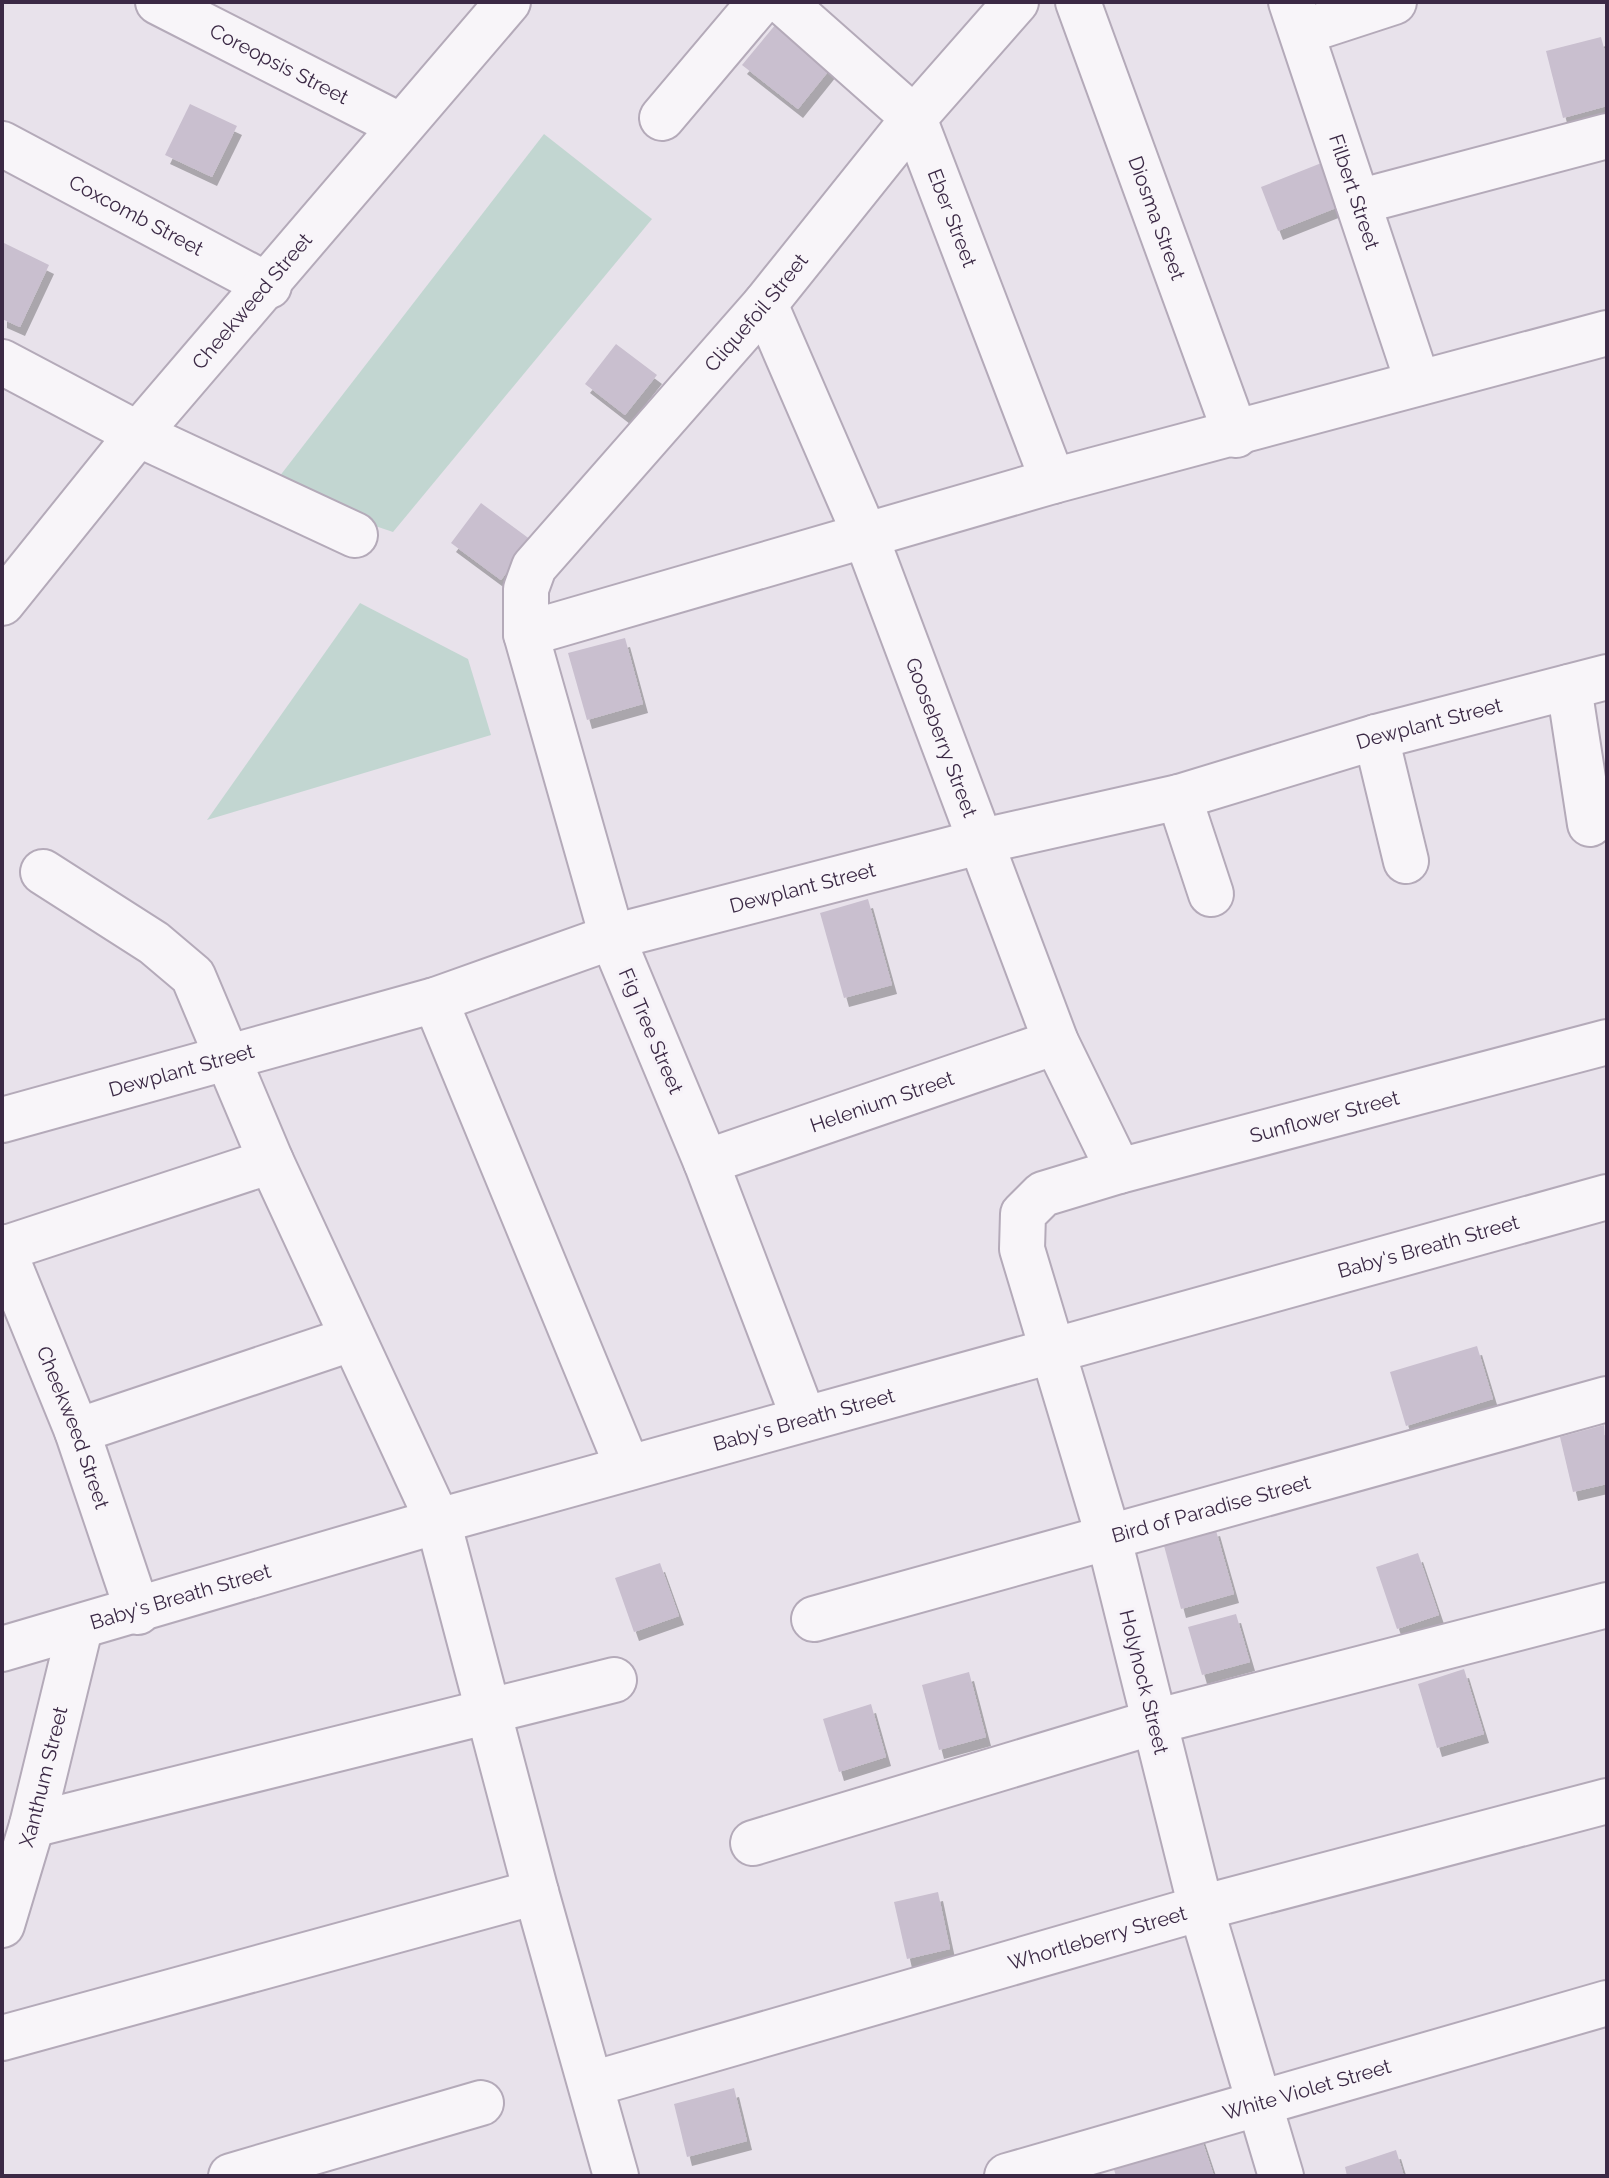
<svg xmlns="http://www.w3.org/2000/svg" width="1609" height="2178" viewBox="0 0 1609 2178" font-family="Raleway,sans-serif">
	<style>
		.green { fill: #c2d6d1 }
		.building { fill: #c9bfcf; filter: url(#shadow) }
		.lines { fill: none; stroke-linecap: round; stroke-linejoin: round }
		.street-casing { stroke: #b4aab9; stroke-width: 48 }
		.street { stroke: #f8f5f9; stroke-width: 44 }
		.labels { text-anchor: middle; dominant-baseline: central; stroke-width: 6; stroke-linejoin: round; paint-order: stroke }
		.street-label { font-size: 20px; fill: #3b2945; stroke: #f6f2f8 }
	</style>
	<defs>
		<filter id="shadow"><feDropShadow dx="5" dy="9" stdDeviation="0" flood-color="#0004"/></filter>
	</defs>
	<rect width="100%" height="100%" fill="#e8e2eb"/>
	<!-- green -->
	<g class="green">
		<path d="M544,134L652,219L393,532L269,490Z"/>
		<path d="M360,603L468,659L491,735L207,820Z"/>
	</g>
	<!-- building -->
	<g class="building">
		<path d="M776,24L831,68L798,109L742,65Z"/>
		<path d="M1601,37L1607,59V106L1563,118L1546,51Z"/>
		<path d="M190,104L237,126L212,177L165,155Z"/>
		<path d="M1329,160L1346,204L1278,231L1261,187Z"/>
		<path d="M2,242L49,265L20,327L2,319Z"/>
		<path d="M616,344L657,375L625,415L585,384Z"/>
		<path d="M481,503L531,540L501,580L451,543Z"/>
		<path d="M625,638L643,704L587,720L568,653Z"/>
		<path d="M868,899L892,985L844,998L820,913Z"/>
		<path d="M1477,1346L1493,1399L1406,1426L1390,1372Z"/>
		<path d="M1604,1425L1607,1484L1573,1492L1560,1437Z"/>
		<path d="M1215,1527L1234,1594L1181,1609L1163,1542Z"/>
		<path d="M1418,1553L1439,1615L1397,1629L1376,1567Z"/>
		<path d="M660,1563L679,1616L634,1632L615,1578Z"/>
		<path d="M1236,1614L1250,1662L1202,1675L1188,1627Z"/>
		<path d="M1464,1669L1484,1734L1437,1748L1418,1684Z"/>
		<path d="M969,1672L986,1737L939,1750L922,1685Z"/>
		<path d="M871,1704L886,1757L839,1772L823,1719Z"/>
		<path d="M938,1892L950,1949L907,1959L894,1902Z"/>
		<path d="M734,2088L747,2141L687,2157L674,2104Z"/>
		<path d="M1200,2134L1214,2176H1116L1112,2163Z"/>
		<path d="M1396,2150L1404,2176H1347L1345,2167Z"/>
	</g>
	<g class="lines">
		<defs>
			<g id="street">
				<path id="s1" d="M158,2L401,126"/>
				<path id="s2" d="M783,2L914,118L1053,481"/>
				<path id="s3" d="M1078,2L1236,435"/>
				<path id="s4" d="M1291,2L1418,383"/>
				<path d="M1302,32L1394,2"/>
				<path d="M662,118L760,2"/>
				<path id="s5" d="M2,144L269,286"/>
				<path d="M1358,202L1607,136"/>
				<path id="s6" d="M765,304L866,537L1056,1042L1119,1171"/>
				<path d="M2,362L138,434L355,535"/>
				<path id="s7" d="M2,603L138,434L508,2"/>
				<path d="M526,634L1053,481L1607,333"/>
				<path d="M1569,687L1590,824"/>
				<path d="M1376,737L1406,861"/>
				<path d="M1179,797L1211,894"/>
				<path d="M43,872L154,943L193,976L271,1161L438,1521L536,1892L616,2176"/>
				<path d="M435,1000L628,1468"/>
				<path id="s8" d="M2,1120L435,1000L612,937L983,841L1179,797L1376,737L1607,677"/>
				<path id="s9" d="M706,1162L1056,1042"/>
				<path id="s10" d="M2,1247L77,1431L138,1612"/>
				<path d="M3,1249L271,1161"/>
				<path id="s11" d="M804,1419L706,1162L612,937L526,634V589L534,567L765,304L914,118L1016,2"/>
				<path d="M77,1431L351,1339"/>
				<path id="s12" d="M814,1619L1607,1399"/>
				<path id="s13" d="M2,1649L438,1521L1607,1197"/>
				<path d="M32,1825L614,1680"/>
				<path d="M753,1843L1154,1722L1607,1605"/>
				<path id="s14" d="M2,1925L32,1825L80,1628"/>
				<path d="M2,2038L536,1892"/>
				<path id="s15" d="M592,2084L1201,1908L1607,1801"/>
				<path d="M231,2176L481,2103"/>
				<path id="s16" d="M1007,2176L1607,2003"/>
				<path id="s17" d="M1281,2176L1201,1908L1108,1535L1022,1249L1023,1214L1043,1194L1119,1171L1607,1042"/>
			</g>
		</defs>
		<!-- street casing -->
		<use href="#street" class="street-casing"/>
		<!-- street -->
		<use href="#street" class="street"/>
	</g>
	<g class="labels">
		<!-- street labels -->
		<g class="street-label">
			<text stroke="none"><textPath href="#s1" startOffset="136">Coreopsis Street</textPath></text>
			<text stroke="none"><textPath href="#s4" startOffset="200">Filbert Street</textPath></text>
			<text stroke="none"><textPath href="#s5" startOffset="152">Coxcomb Street</textPath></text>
			<text stroke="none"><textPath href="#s2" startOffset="282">Eber Street</textPath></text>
			<text stroke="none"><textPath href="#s3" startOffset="230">Diosma Street</textPath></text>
			<text stroke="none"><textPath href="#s7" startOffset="392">Cheekweed Street</textPath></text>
			<text stroke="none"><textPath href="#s11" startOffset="1240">Cliquefoil Street</textPath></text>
			<text stroke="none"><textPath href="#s8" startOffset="1482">Dewplant Street</textPath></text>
			<text stroke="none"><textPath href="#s6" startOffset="468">Gooseberry Street</textPath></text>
			<text stroke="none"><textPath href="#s8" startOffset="834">Dewplant Street</textPath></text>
			<text transform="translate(651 1031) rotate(67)">Fig Tree Street</text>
			<text stroke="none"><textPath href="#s8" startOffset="186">Dewplant Street</textPath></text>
			<text stroke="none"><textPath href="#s9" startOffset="186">Helenium Street</textPath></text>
			<text stroke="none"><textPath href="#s17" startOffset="1318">Sunflower Street</textPath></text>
			<text stroke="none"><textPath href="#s13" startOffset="1482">Baby's Breath Street</textPath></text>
			<text stroke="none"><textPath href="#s13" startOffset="834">Baby's Breath Street</textPath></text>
			<text stroke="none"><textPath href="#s10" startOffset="194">Cheekweed Street</textPath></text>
			<text stroke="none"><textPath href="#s12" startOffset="412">Bird of Paradise Street</textPath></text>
			<text stroke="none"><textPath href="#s13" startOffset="186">Baby's Breath Street</textPath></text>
			<text transform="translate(1144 1682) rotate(76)">Holyhock Street</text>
			<text stroke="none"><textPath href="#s14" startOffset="154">Xanthum Street</textPath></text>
			<text stroke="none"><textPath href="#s15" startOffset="526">Whortleberry Street</textPath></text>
			<text stroke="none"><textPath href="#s16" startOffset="312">White Violet Street</textPath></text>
		</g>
	</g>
	<!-- border -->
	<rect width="1609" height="2178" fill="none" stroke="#3b2945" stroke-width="8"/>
</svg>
